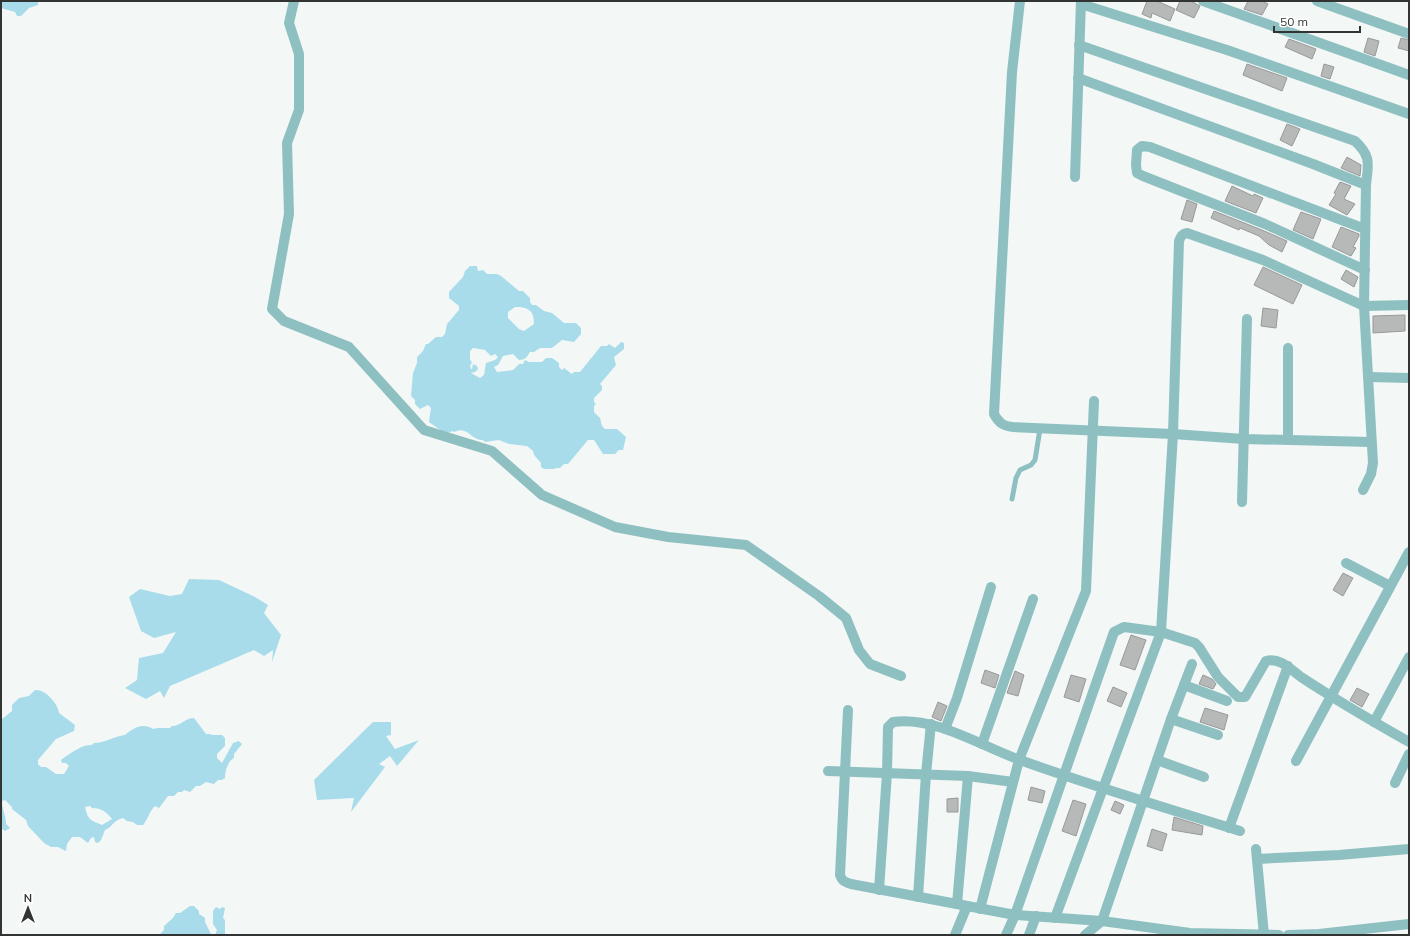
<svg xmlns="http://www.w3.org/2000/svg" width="1410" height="936" viewBox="0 0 1410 936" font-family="Mulish,sans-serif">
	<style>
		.water { fill: #a8dceb; fill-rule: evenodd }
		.building { fill: #b6b9b7; stroke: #979a98 }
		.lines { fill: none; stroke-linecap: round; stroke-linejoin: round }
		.path { stroke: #b6b9b8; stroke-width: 2; stroke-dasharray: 3 2; stroke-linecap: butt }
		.lane { stroke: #8ec0c2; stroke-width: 5 }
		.street { stroke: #8ec0c2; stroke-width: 10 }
	</style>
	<rect width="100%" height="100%" fill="#f3f7f6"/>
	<!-- water -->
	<g class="water">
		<path d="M1,1H38V5L29,8L21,16H17L15,12L1,8Z"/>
		<path d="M470,266H477L478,271L483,270L487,274H497L501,276L519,291H523L530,298V302L532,305H536L544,311L552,313L564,323H576L581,328V334L574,342L562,340L552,348H540L534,352H530C527,357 525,360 519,360L513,354L503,356L498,365L494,367L497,372L513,370L519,364H523L525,360L529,362H542L546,358H552L559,363V367L562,370L564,368L572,374L574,372H580L601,346H607L609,344L615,348L621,342L624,343V349L614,357L616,365L600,384L602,386V390L594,398V402L596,404L594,406V412L600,418L602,426L605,429H617L626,437L623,450H619L615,454H603L594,440H588L568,464H564L560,468H556L554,469H544L541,467V463L534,455L533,451L527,446L509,444L499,440L485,442L483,440C470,440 468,425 454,432L452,431L446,434L429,422L431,408L428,405L420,409L415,404V400L411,396L413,373L417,363V357L423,351L426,344H428L436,337H442L445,334L447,324L459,310V306L449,298V292L463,277L465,271ZM515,307C528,307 534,310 534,324L524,331L519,329L508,318V312ZM473,348L485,350L491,356L495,354L498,357L495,360L486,363L484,375L480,378L471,373L475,372L478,369L477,366L473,364L472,369H471L470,365L472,363L470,359V351Z"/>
		<path d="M189,579L219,580L255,597L268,605L264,613L281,635L272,662L273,650L264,656L254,650L170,686L164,698L160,691L146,699L125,688L137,680L139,658L163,653L176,632L154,638L141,631L129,597L140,589L170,596L182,594Z"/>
		<path d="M35,690C36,690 40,690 41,691C48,693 59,706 59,713L75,725L74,731L56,739L38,760V764L41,767H46L56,774H64L69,766L66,763H62L61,760C71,753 80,745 92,745L94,743C105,743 114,736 125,735C133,728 143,722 153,729L157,728H170L172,726C181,726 185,718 194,718L206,734H210L212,735H222L225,738V746L217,754V758L222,763L233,743L239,741L242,744L234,754V758C228,761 225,770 225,778L222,780H218L214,784L206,782L200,786H196L190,792L184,790L182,792H178L174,796H168L159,808L155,806C149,812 148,819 143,825H137L133,822L127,821L123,818C112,821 113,827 105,830L101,840L98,843L95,842L94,837L91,838L88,843L80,837H72L67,844L66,851L58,847H51L44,843L28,826L26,820L12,809V807L5,800L2,801C2,809 6,816 6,824L10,828L5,831L1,828V720L12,711V705L19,698L29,696ZM90,806L92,808C102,808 106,812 112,819L102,825C90,820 88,820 85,807Z"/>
		<path d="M373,722H391V735L386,736L395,749L419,740L397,766L390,756L379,764L385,767L351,812L354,798L317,800L314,780Z"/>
		<path d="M190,906H194L199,911V914L205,918V922L211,934L215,935L217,930L213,924V911L216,907L220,909L222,907L225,908L223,918L225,920V935H159L164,930V926L173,918L176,913H180Z"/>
	</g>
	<!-- building -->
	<g class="building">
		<path d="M1147,1H1157L1175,9L1170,21L1152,13L1151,18L1142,14Z"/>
		<path d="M1180,1H1191L1200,6L1194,18L1176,10Z"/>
		<path d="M1248,1H1262L1268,4L1262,15L1244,9Z"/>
		<path d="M1368,38L1379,41L1375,56L1364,52Z"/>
		<path d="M1401,38L1409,40V51L1398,48Z"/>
		<path d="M1289,39L1316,49L1312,59L1285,47Z"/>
		<path d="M1247,64L1287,78L1282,91L1243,75Z"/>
		<path d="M1324,64L1334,67L1330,79L1321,76Z"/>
		<path d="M1287,124L1300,129L1292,146L1280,140Z"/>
		<path d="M1347,157L1361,165L1360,176L1341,168Z"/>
		<path d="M1340,182L1351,186L1344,199L1355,204L1347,215L1329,205L1336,194L1334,193Z"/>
		<path d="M1232,186L1253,196L1254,194L1263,198L1256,213L1225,201Z"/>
		<path d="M1187,200L1197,204L1192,222L1181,219Z"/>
		<path d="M1214,211L1262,230L1287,241L1282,252L1269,245L1259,236L1240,228L1239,230L1211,218Z"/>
		<path d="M1301,212L1321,219L1313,239L1293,230Z"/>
		<path d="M1341,227L1359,234V236L1353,247L1356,248L1351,256L1332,247Z"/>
		<path d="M1263,267L1302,285L1293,304L1254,285Z"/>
		<path d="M1346,270L1358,277L1354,287L1341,279Z"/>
		<path d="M1263,308L1278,310L1276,328L1261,326Z"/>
		<path d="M1405,315V331L1373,333V316Z"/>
		<path d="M1343,573L1353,578L1343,596L1333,590Z"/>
		<path d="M1131,635L1146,640L1135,670L1120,665Z"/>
		<path d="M985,670L999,675L995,688L981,683Z"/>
		<path d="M1015,671L1024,675L1018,696L1007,693Z"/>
		<path d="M1071,675L1086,679L1079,702L1064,697Z"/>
		<path d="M1203,675L1212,679L1216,684L1213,689L1199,684Z"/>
		<path d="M1113,687L1127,693L1121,707L1107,701Z"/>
		<path d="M1357,688L1369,694L1362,707L1350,700Z"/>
		<path d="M938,702L947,706L941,721L932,717Z"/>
		<path d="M1205,708L1228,715L1224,730L1200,722Z"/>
		<path d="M1031,787L1045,791L1042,803L1028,800Z"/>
		<path d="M958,798V812H947V799Z"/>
		<path d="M1073,800L1086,804L1076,836L1062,831Z"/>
		<path d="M1115,801L1124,805L1120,814L1111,810Z"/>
		<path d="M1174,817L1203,826L1202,835L1172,830Z"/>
		<path d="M1152,829L1167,834L1162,851L1147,846Z"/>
	</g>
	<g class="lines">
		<!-- path -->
		<path class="path" d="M1,481V491"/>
		<!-- lane -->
		<path class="lane" d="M1012,499L1016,478L1020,470L1031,465L1035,460L1040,429"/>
		<!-- street -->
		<g class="street">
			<path d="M294,1L289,23L299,54V110L287,143L289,214L272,309L284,321L349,347L424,430L492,451L542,495L615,527L668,537L746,545L819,596L846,618L859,650L870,664L901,676"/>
			<path d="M1020,1L1012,72L994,414C999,423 1003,426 1013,427L1173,434L1244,439L1371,442"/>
			<path d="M1203,1L1409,75"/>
			<path d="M1317,1L1409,34"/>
			<path d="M1081,4L1227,50L1409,114"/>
			<path d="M1079,45L1355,141C1372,157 1368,164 1366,185"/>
			<path d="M1078,78L1313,164L1366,185L1364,306L1373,463L1371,474L1363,490"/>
			<path d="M1075,177L1081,1"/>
			<path d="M1365,229L1150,147L1142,146L1137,150L1136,165L1137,173L1143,176L1265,224L1365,270"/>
			<path d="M1409,305L1364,306L1263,260L1187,233C1182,234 1181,236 1179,241L1173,434L1161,632L1195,643L1199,647L1218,677L1238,697H1245L1266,661C1280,657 1291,670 1301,677C1336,700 1372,721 1409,742"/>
			<path d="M1368,377L1409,378"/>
			<path d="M1288,440V348"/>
			<path d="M1242,502L1247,319"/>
			<path d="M1346,563L1390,586"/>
			<path d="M1184,685L1227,701"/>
			<path d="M848,710L840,875C842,881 845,882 851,884L1015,915L1102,921L1190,933L1279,935"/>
			<path d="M1171,719L1218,735"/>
			<path d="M1374,722L1409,657"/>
			<path d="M945,729L957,698L991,587"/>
			<path d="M982,744L1033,599"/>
			<path d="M1157,760L1204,777"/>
			<path d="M1296,761L1409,552"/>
			<path d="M828,771L968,776L1013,782"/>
			<path d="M1395,783L1409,754"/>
			<path d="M1229,828L1288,666"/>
			<path d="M1256,849L1264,935"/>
			<path d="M1257,859L1339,855L1409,849"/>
			<path d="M879,890L887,773L888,727L893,722C935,716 981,746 1020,760C1092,786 1166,808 1240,831"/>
			<path d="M918,897L926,774L931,724"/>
			<path d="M957,904L968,776"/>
			<path d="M980,909L1019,760L1086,591L1094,401"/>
			<path d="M955,935L967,906"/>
			<path d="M1006,935L1015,915L1114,632L1124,627L1161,632L1055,918"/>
			<path d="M1029,935L1036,916"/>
			<path d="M1085,935L1102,921L1171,719L1192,664"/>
			<path d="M1288,935L1319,934L1409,924"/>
		</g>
	</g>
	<!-- border -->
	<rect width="1410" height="936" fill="none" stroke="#323434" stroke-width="4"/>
	<!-- north arrow -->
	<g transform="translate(28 908)" stroke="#ffffff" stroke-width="3" paint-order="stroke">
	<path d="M0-3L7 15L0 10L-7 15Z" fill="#323434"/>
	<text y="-6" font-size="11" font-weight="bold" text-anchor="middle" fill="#323434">N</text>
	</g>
	<!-- scale -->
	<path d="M1274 26v6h86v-6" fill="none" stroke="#323434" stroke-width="2"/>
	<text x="1280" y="26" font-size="12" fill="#323434" stroke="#ffffff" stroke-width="3" paint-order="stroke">50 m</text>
</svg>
